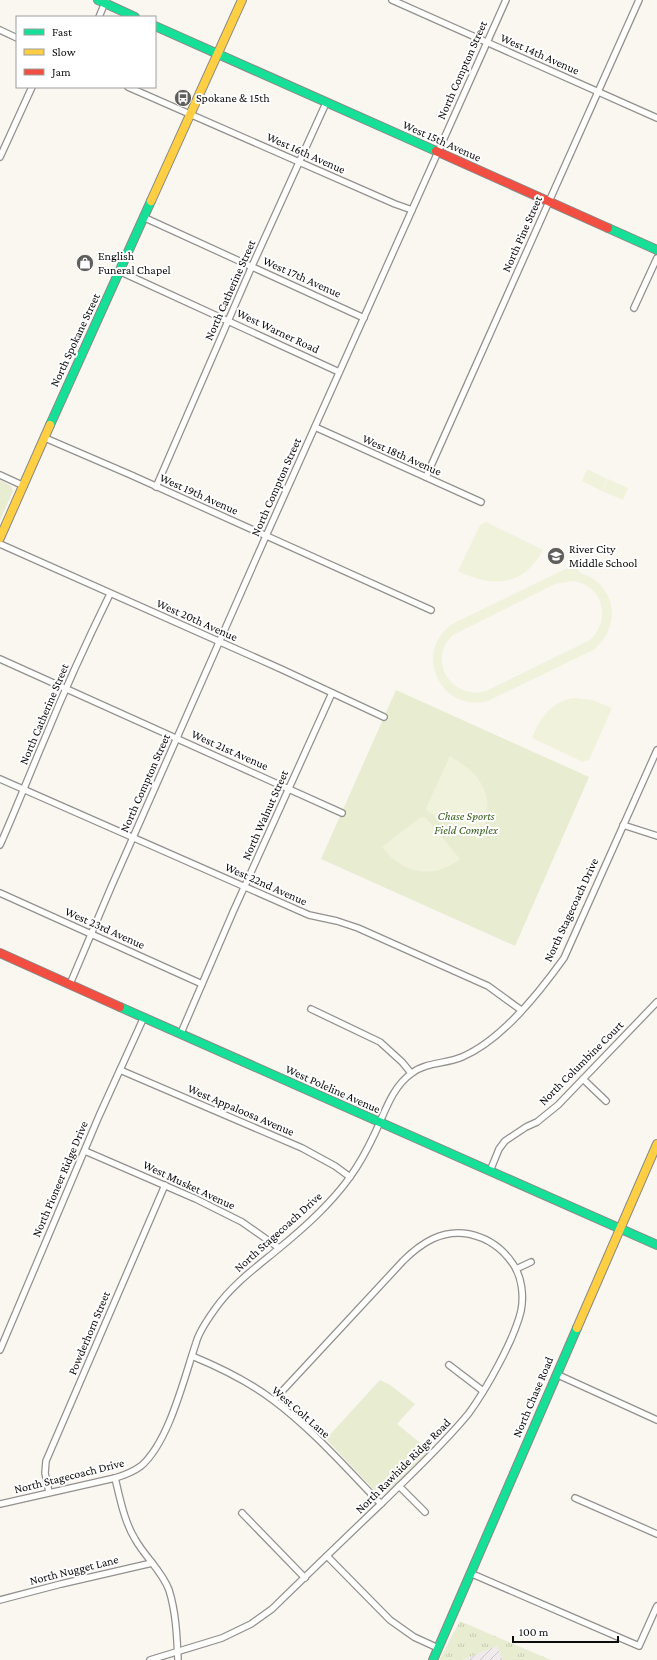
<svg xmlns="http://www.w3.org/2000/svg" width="657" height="1660" viewBox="0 0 657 1660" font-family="'Crimson Pro',serif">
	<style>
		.industrial { fill: url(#industrial-furrows) }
		.grass { fill: url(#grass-tufts) }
		.park { fill: #e8edd1 }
		.pitch { fill: #f1f2db; fill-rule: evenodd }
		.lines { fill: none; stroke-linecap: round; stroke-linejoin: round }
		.street-casing { stroke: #93918f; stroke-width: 8 }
		.fast-casing { stroke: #8a8885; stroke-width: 10 }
		.slow-casing { stroke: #8a8885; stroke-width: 10 }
		.jam-casing { stroke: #8a8885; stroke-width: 10 }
		.street { stroke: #fefefd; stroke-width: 5.5 }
		.fast { stroke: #16e098; stroke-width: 8 }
		.slow { stroke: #ffcf43; stroke-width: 8 }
		.jam { stroke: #f24e42; stroke-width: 8 }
		.labels { text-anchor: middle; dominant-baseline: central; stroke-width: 4; stroke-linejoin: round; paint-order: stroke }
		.street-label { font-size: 12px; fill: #0c0c0c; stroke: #fff }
		.poi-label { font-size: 12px; fill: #0c0c0c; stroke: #fff; text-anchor: start }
		.park-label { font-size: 12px; font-style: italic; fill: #3b6020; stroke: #fff }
	</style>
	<defs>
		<pattern id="industrial-furrows" width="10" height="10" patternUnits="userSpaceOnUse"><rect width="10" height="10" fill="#f0eaed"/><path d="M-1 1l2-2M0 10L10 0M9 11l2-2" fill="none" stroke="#cdc8ca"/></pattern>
		<pattern id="grass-tufts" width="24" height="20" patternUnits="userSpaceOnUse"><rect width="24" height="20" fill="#e8edd1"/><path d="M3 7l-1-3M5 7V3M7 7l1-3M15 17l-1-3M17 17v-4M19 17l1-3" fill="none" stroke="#c6cab2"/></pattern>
	</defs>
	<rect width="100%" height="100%" fill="#faf6f0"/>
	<!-- industrial -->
	<path class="industrial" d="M497,1645L503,1660H462Z"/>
	<!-- grass -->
	<path class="grass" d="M460,1621L469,1625L551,1660H503L497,1646L462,1660H439Z"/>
	<!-- park -->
	<g class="park">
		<path d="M0,480L11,486L13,491L0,520Z"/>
		<path d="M396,690L589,777L515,946L321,859Z"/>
		<path d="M380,1380L390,1385L415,1404L397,1424L430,1451L389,1490L381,1493L374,1490L326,1439Z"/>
	</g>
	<!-- pitch -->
	<g class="pitch">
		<path d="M587,469L607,479L602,491L582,481Z"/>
		<path d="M608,479L628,488L623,500L602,491Z"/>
		<path d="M486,522L543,550C523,587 493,588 458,571L480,525Z"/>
		<path d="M576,564L580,573C617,583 622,628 593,650L488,701C438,714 411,647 456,622ZM572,581C603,584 612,620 590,640L486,691C451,701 426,659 453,635L555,584Z"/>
		<path d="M573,698L592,700L612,708L589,760L583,762L532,738C539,719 551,702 573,698Z"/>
		<path d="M450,756C484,775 497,799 480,837L428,812L426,808Z"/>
		<path d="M421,817L426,818L460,859C433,880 402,874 382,847Z"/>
	</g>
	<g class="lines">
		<defs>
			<g id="street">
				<path d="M392,0L657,118"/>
				<path d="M99,17L106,0"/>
				<path d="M0,30L17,38"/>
				<path d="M128,87L395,204L412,210"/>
				<path d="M0,157L32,87"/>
				<path d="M143,217L364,318"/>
				<path d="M119,271L339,372"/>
				<path d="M634,308L657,258"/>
				<path d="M315,427L481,502"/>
				<path d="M45,438L131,475L431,610"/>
				<path d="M0,475L24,486"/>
				<path d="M426,477L639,0"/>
				<path d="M156,487L252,266L326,103"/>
				<path d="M0,544L281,669L384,717"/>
				<path d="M0,659L342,813"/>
				<path d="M0,779L309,915L337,921L358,928L488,986L521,1010"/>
				<path d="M623,825L657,836"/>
				<path d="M0,845C16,809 30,773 45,738C65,689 87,641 110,594"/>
				<path d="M0,893L202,984"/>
				<path d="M70,984L112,885L266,536L506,0"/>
				<path d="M311,1009L380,1042L402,1062L411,1073"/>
				<path d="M181,1033L233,912L332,693"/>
				<path d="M120,1070L302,1148L335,1166L350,1177"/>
				<path d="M583,1079L606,1101"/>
				<path d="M85,1151L196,1199L242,1222L279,1248"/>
				<path d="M490,1171L499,1149L505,1141L526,1127L537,1122L558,1105L657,1002"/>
				<path d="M516,1269L531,1262"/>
				<path d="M0,1350L99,1116L144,1017"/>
				<path d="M192,1356C221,1368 248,1381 273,1400C311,1428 347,1469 381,1504"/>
				<path d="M449,1365L483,1391"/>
				<path d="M556,1374L657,1420"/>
				<path d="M115,1478C120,1498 124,1521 135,1539C145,1557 162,1571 169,1590C176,1612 177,1637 178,1660"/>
				<path d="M399,1486L425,1512"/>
				<path d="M49,1492L45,1473L46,1461L165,1185"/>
				<path d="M575,1498L657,1534"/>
				<path d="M0,1504L115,1478C125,1475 133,1472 141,1466C169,1442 184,1378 196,1343C199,1331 208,1319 215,1309C232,1285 255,1268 277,1250C304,1228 330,1205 350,1177C360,1163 368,1148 375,1133C385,1112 392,1087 412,1073C426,1062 446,1064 462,1057C502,1040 539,993 564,958L657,750"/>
				<path d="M242,1513L305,1578"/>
				<path d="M327,1556L390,1620L414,1637L438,1648"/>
				<path d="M470,1573L639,1646L657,1606"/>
				<path d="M0,1600L61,1584L152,1563"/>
				<path d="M150,1660L222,1638L251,1624L272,1609C309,1573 346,1537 383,1502C412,1473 443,1445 469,1413C487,1388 514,1340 521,1311C524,1296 522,1277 513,1264C503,1249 488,1238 469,1234C442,1229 421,1243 403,1261L274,1400"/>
			</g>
			<g id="fast">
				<path d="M98,0L135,17"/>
				<path d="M155,26L436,151"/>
				<path d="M608,228L657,250"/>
				<path d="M50,425L151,201"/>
				<path d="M120,1007L657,1245"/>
				<path d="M433,1660L577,1328"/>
			</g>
			<g id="slow">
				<path d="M151,201L242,0"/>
				<path d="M0,538L50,425"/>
				<path d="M577,1328L657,1144"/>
			</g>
			<g id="jam">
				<path d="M436,151L608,228"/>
				<path d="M0,953L120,1007"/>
			</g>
		</defs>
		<!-- street casing -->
		<use href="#street" class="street-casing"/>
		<!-- fast casing -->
		<use href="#fast" class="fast-casing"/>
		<!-- slow casing -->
		<use href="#slow" class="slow-casing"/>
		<!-- jam casing -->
		<use href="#jam" class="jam-casing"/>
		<!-- street -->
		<use href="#street" class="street"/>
		<!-- fast -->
		<use href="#fast" class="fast"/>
		<!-- slow -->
		<use href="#slow" class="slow"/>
		<!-- jam -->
		<use href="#jam" class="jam"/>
	</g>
	<!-- icons -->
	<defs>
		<symbol id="bus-disc" viewBox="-11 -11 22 22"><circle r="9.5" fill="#5f5e5c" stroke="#fff"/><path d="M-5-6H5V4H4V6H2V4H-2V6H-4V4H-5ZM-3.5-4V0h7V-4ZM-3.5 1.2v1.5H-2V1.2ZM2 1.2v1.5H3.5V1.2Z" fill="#fff"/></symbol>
		<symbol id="shop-disc" viewBox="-11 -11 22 22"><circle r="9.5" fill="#5f5e5c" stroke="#fff"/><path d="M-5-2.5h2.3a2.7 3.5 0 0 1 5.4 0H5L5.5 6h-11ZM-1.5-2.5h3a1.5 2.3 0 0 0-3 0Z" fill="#fff"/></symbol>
		<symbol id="school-disc" viewBox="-11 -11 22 22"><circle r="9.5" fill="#5f5e5c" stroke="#fff"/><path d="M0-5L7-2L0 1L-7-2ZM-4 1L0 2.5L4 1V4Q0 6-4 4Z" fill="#fff"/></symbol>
	</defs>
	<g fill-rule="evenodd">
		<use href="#bus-disc" x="173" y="88" width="20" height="20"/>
		<use href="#shop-disc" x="75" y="253" width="20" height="20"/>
		<use href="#school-disc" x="546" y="546" width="20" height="20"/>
	</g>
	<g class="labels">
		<!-- street labels -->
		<g class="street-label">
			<text transform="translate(540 54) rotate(24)">West 14th Avenue</text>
			<text transform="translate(462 70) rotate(-66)">North Compton Street</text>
			<text transform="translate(442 141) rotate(24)">West 15th Avenue</text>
			<text transform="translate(306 153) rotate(24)">West 16th Avenue</text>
			<text transform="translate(522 234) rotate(-66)">North Pine Street</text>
			<text transform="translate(302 277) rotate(24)">West 17th Avenue</text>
			<text transform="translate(230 290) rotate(-66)">North Catherine Street</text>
			<text transform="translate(278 331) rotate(25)">West Warner Road</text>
			<text transform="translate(75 340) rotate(-65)">North Spokane Street</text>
			<text transform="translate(402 455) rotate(24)">West 18th Avenue</text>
			<text transform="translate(276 487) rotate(-66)">North Compton Street</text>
			<text transform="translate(199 494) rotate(24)">West 19th Avenue</text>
			<text transform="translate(197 620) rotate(24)">West 20th Avenue</text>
			<text transform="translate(44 714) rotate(-67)">North Catherine Street</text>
			<text transform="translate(230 750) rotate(24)">West 21st Avenue</text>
			<text transform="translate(145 783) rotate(-66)">North Compton Street</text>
			<text transform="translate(265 815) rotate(-66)">North Walnut Street</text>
			<text transform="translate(266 884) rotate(24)">West 22nd Avenue</text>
			<text transform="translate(571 910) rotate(-65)">North Stagecoach Drive</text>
			<text transform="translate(105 928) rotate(24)">West 23rd Avenue</text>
			<text transform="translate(581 1063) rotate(-45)">North Columbine Court</text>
			<text transform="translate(333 1089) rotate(24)">West Poleline Avenue</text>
			<text transform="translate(241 1110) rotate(23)">West Appaloosa Avenue</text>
			<text transform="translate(60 1179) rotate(-67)">North Pioneer Ridge Drive</text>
			<text transform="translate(189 1185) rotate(25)">West Musket Avenue</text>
			<text transform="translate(278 1232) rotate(-42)">North Stagecoach Drive</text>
			<text transform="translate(89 1333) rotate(-67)">Powderhorn Street</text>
			<text transform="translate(533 1397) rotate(-67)">North Chase Road</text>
			<text transform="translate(301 1412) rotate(41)">West Colt Lane</text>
			<text transform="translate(403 1466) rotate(-45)">North Rawhide Ridge Road</text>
			<text transform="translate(69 1476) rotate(-14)">North Stagecoach Drive</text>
			<text transform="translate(74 1570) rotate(-14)">North Nugget Lane</text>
		</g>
		<!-- poi labels -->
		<g class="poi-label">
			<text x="196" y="98">Spokane &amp; 15th</text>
			<text x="98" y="256">English<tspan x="98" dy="14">Funeral Chapel</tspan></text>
			<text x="569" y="549">River City<tspan x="569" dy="14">Middle School</tspan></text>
		</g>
		<!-- park labels -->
		<g class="park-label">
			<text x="466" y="816">Chase Sports<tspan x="466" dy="14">Field Complex</tspan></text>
		</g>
	</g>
	<!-- legend -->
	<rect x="16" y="16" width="140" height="72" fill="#ffffff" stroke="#9e9e9e"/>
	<rect x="24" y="29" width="20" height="6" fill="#16e098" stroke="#9e9e9e"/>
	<text x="52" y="36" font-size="12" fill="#0c0c0c">Fast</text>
	<rect x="24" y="49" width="20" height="6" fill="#ffcf43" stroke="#9e9e9e"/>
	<text x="52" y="56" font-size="12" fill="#0c0c0c">Slow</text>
	<rect x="24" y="69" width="20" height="6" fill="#f24e42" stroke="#9e9e9e"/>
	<text x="52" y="76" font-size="12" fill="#0c0c0c">Jam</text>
	<!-- scale -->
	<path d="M513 1636v6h105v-6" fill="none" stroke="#0c0c0c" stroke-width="2"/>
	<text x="519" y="1636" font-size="12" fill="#0c0c0c" stroke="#ffffff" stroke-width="3" paint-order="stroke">100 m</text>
</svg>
